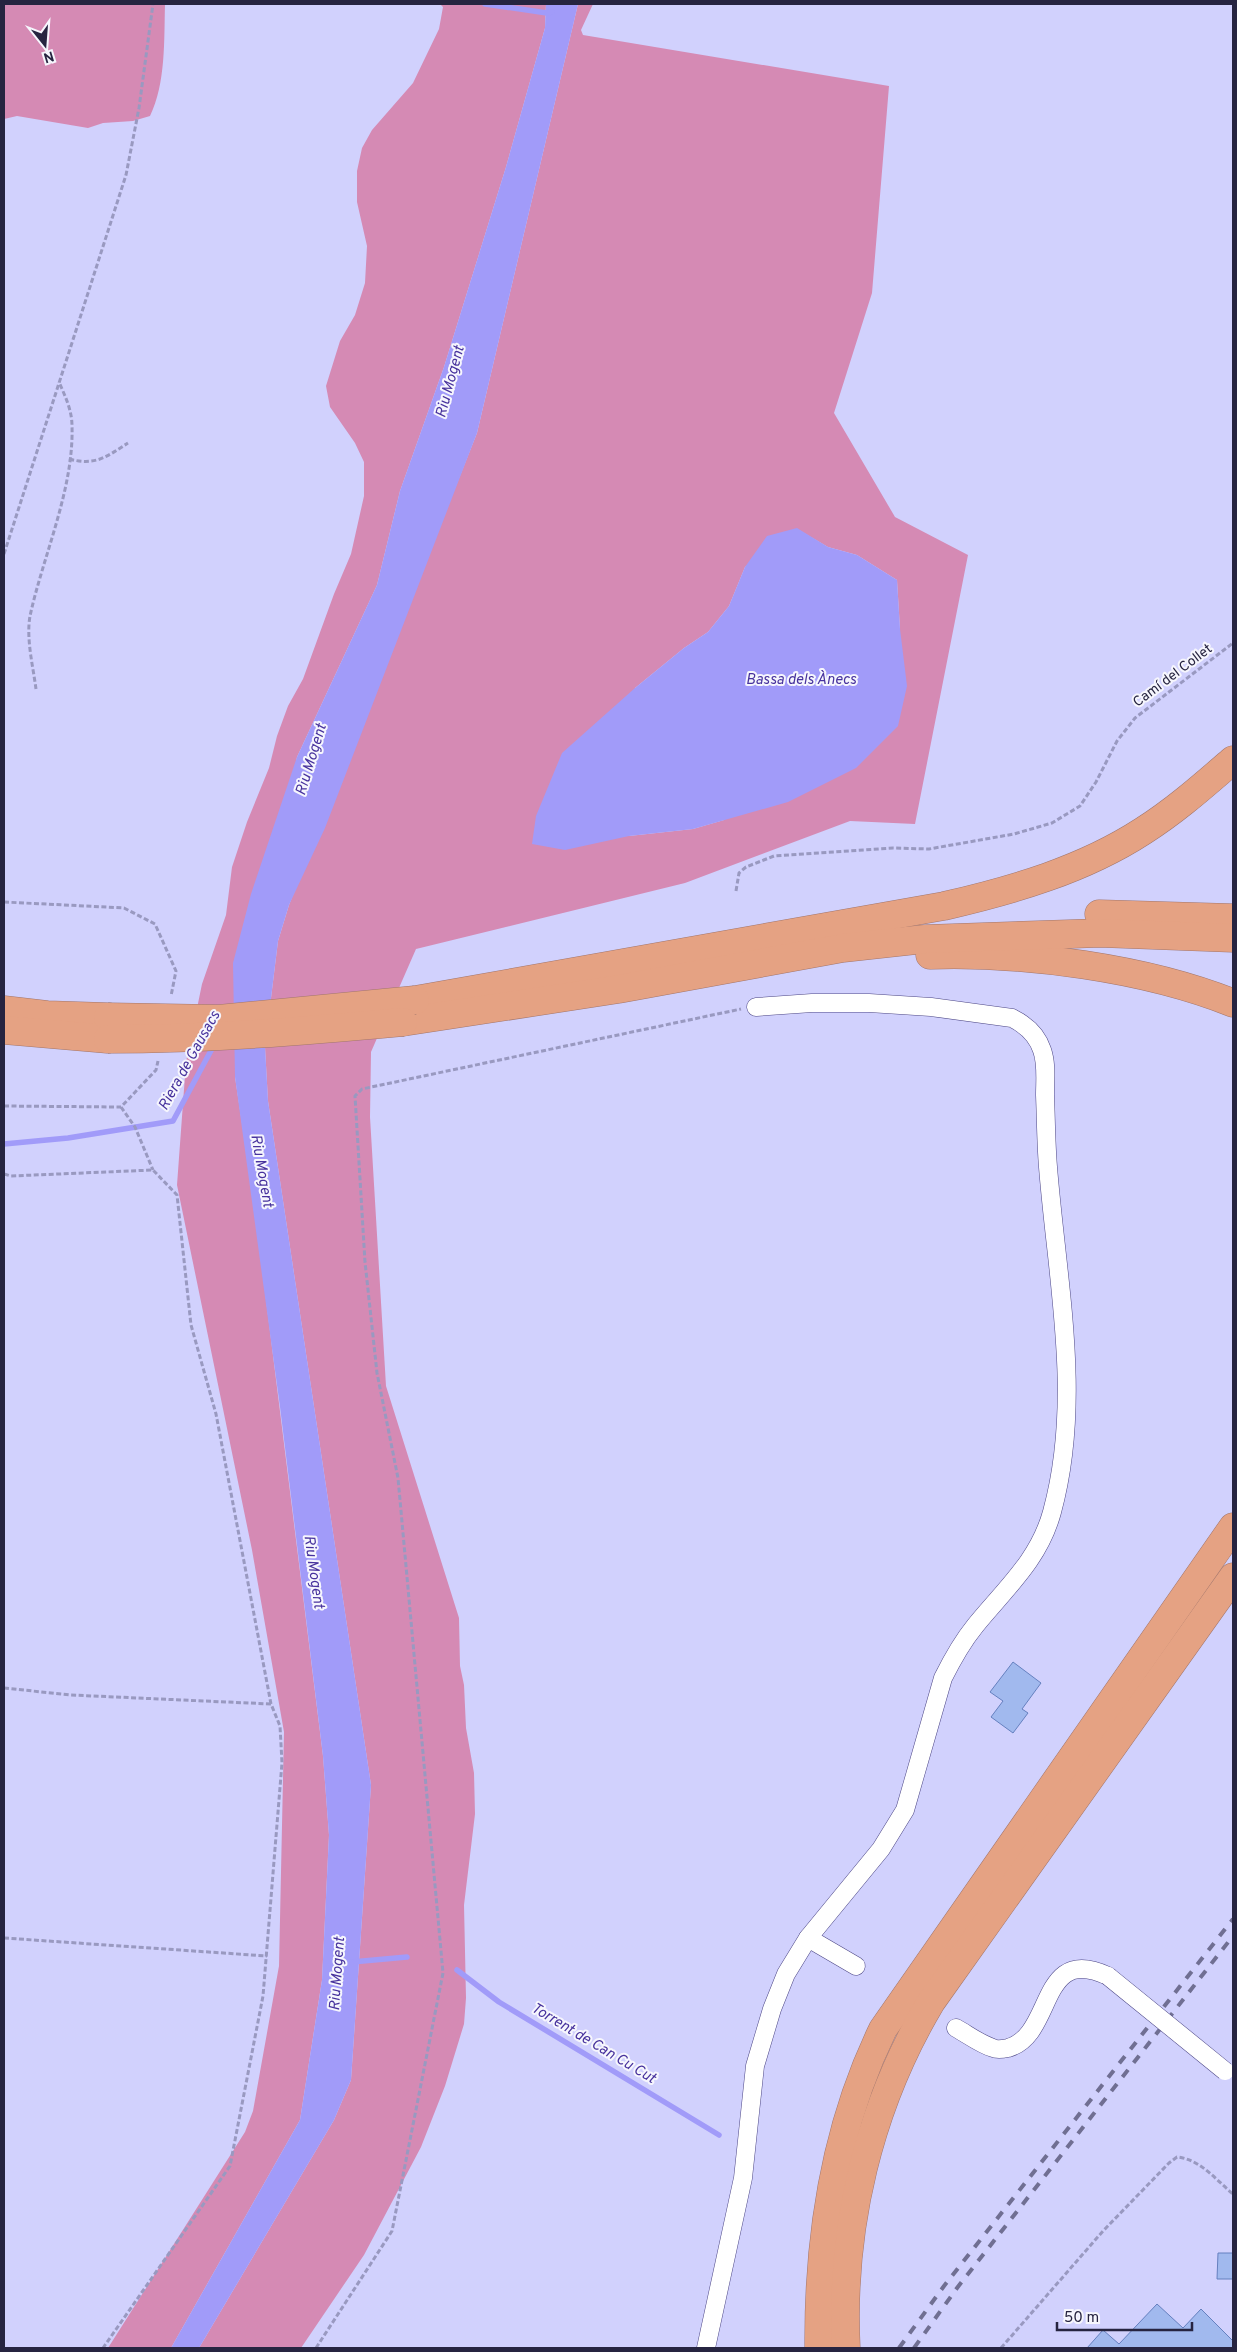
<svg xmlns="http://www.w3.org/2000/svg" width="1237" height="2352" viewBox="0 0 1237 2352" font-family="Overpass,sans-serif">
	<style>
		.green { fill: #d58ab4; fill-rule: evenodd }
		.water { fill: #a19bf9 }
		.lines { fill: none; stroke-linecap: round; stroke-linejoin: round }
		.stream { stroke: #a19bf9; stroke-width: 5.5 }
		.building { fill: #a1b9ee; stroke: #6580bf }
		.street-casing { stroke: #4c4685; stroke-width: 19 }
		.highway-casing { stroke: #a2766c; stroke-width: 29 }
		.path { stroke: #9999c0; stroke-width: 3; stroke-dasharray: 5 2.5; stroke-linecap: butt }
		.street { stroke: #fff; stroke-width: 18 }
		.highway { stroke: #e5a283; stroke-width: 28 }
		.rail { stroke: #706f92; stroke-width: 4; stroke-dasharray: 9 9; stroke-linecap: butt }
		.street-bridge-casing { stroke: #4c4685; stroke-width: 19; stroke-linecap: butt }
		.highway-bridge-casing { stroke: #a2766c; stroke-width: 29; stroke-linecap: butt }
		.street-bridge { stroke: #fff; stroke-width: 18 }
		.highway-bridge { stroke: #e5a283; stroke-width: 28 }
		.labels { text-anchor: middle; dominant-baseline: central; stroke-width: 4; stroke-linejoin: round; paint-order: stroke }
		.street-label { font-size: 14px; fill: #262440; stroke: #f6f6fd }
		.water-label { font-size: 15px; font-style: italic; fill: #47329d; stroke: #f6f6fd }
	</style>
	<rect width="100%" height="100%" fill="#d1d1fd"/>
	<!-- green -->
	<g class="green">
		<path d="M4,4H165C164,40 166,83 150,116L133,121L103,123L88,128L17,116L4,119Z"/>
		<path d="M440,4H546L545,28L506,167L444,367L400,491L377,585L297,757L235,1077L254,1203L323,1756L329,1835L322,1980L300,2120L171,2348H108L245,2132L253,2111L279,1966L284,1732L252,1550L177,1185L186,1062L202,984L226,915L232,867L247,822L269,768L277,736L288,706L303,679L334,594L351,554L364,496V462L355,443L330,407L326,386L340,341L355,315L365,283L367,246L357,202V171L362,148L372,130L413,83L439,29L443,7Z"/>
		<path d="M578,4H593L581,30L583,35L889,86L872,293L834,413L895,517L968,555L915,824L850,821L685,883L416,949L371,1052L370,1117L386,1386L459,1618L460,1666L464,1685L466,1728L474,1773L475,1814L464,1905L466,1998L464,2024L445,2086L421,2147L364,2255L301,2348H199L334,2120L351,2080L371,1785L268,1101L265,1047L278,941L289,905L477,433ZM797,529L828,547L857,555L897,580L900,629L724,820L693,829L629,836L635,688L684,648L708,632L729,606L745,567Z"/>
	</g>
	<!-- water -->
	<g class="water">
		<path d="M546,4H578L477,433L325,828L289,905L278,941L265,1047L268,1101L371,1785L351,2080L334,2120L199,2348H171L300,2120L322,1980L329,1835L323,1756L280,1407L235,1077L233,963L251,894L297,757L377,585L400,491L444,367L506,167L545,28Z"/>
		<path d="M797,528L828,547L857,555L897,580L900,629L907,686L898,726L856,768L788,802L693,829L629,836L565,850L532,844L536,816L562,753L635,688L684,648L708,632L729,606L745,567L767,536Z"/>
	</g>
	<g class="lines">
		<!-- stream -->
		<g class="stream">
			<path d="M485,4L547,13L552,12"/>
			<path d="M4,1144L68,1138L173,1121L214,1045"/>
			<path d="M352,1962L407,1957"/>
			<path d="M457,1970L499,2002L719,2135"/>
		</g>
	</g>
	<!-- building -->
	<g class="building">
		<path d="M1013,1662L1041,1683L1022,1709L1028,1713L1013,1733L991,1717L1003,1701L990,1692Z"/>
		<path d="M1218,2253H1233V2279H1217Z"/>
		<path d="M1157,2304L1183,2328L1201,2309L1233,2341V2348H1087L1103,2330L1119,2344Z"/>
	</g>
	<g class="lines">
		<defs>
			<g id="street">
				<path d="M808,1938L856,1966"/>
				<path d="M956,2028C967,2034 980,2044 993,2048C997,2050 1003,2049 1008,2048C1055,2035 1038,1943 1108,1976"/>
				<path d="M706,2348L743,2178L755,2066L772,2009L786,1974L808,1938L881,1849L905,1810L943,1678C952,1660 962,1642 975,1626C1005,1589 1039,1560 1052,1512C1083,1399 1057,1281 1048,1167C1046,1143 1046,1119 1045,1095C1045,1080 1047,1064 1042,1050C1037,1035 1026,1025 1012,1018L931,1007L869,1003H812L756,1007"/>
			</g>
			<g id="highway">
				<path d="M1099,914L1233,918"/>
				<path d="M930,955C1025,952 1145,968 1233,1003"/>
				<path d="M415,1000L944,906C1013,890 1083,870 1143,831C1176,810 1204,785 1233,760"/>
				<path d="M4,1010L47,1015L108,1017"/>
				<path d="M403,1022L619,989L843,948L925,939L1100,933L1233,938"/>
				<path d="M4,1030L108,1039"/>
				<path d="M819,2348C818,2238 834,2129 883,2029L1233,1527"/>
				<path d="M846,2348C840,2227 869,2106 931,2002L1233,1577"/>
			</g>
		</defs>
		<!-- street casing -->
		<use href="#street" class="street-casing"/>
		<!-- highway casing -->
		<use href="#highway" class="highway-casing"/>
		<!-- path -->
		<g class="path">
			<path d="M69,459C96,466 106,457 128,443"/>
			<path d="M4,554L126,175L139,108L153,4"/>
			<path d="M36,689C33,666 26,639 30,616C43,556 74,489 72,426C72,410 65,396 59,382"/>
			<path d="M736,891L739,873L746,867L774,856L893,848L929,849L1014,834L1052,823L1080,806L1096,782L1117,741L1135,718L1233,643"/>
			<path d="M4,902L124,908L155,924L176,971L171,996"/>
			<path d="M4,1106L121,1107L156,1070L158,1061"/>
			<path d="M121,1107L135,1127L153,1170"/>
			<path d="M4,1174L11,1176L153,1170L177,1195L191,1325L216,1414L271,1704L280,1726L282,1763L263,1996L230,2166L103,2348"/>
			<path d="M4,1688L71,1695L271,1704"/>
			<path d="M4,1938L267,1956"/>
			<path d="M316,2348L392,2231L443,1973L398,1478L377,1373L365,1262L355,1096L362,1089L741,1009"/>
			<path d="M1001,2348L1103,2231L1169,2163L1177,2157C1200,2159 1216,2180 1233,2194"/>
		</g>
		<!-- street -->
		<use href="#street" class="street"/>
		<!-- highway -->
		<use href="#highway" class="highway"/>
		<!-- rail -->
		<g class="rail">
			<path d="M899,2348L944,2286L1233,1919"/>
			<path d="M914,2348L957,2288L1233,1936"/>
		</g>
		<defs>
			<path id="street-bridge" d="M1108,1976L1225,2071"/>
			<g id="highway-bridge">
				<path d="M108,1017L219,1019L415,1000"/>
				<path d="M108,1039C207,1039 305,1031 403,1022"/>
			</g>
		</defs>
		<!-- street-bridge casing -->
		<use href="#street-bridge" class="street-bridge-casing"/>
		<!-- highway-bridge casing -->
		<use href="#highway-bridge" class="highway-bridge-casing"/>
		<!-- street-bridge -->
		<use href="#street-bridge" class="street-bridge"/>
		<!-- highway-bridge -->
		<use href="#highway-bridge" class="highway-bridge"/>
	</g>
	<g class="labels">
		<!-- street labels -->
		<g class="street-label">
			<text transform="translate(1173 676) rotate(-37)">Camí del Collet</text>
		</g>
		<!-- water labels -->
		<g class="water-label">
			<text transform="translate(451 382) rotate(-75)">Riu Mogent</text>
			<text x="801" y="680">Bassa dels Ànecs</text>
			<text transform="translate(312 760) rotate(-73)">Riu Mogent</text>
			<text transform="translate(190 1061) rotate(-61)">Riera de Gausacs</text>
			<text transform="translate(261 1171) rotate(80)">Riu Mogent</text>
			<text transform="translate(313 1572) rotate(82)">Riu Mogent</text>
			<text transform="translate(338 1974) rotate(-86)">Riu Mogent</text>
			<text transform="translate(593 2044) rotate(31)">Torrent de Can Cu Cut</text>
		</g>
	</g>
	<!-- border -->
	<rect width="1237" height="2352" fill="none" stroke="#262440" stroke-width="10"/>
	<!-- north arrow -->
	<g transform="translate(45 45) rotate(163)" stroke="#f6f6fd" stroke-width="4" paint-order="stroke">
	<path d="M0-4L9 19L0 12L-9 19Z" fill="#262440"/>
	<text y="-8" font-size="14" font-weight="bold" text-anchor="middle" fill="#262440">N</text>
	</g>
	<!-- scale -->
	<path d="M1057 2322v8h135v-8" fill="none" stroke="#262440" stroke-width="2.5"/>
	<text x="1064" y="2322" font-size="15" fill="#262440" stroke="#f6f6fd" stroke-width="4" paint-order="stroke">50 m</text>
</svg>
